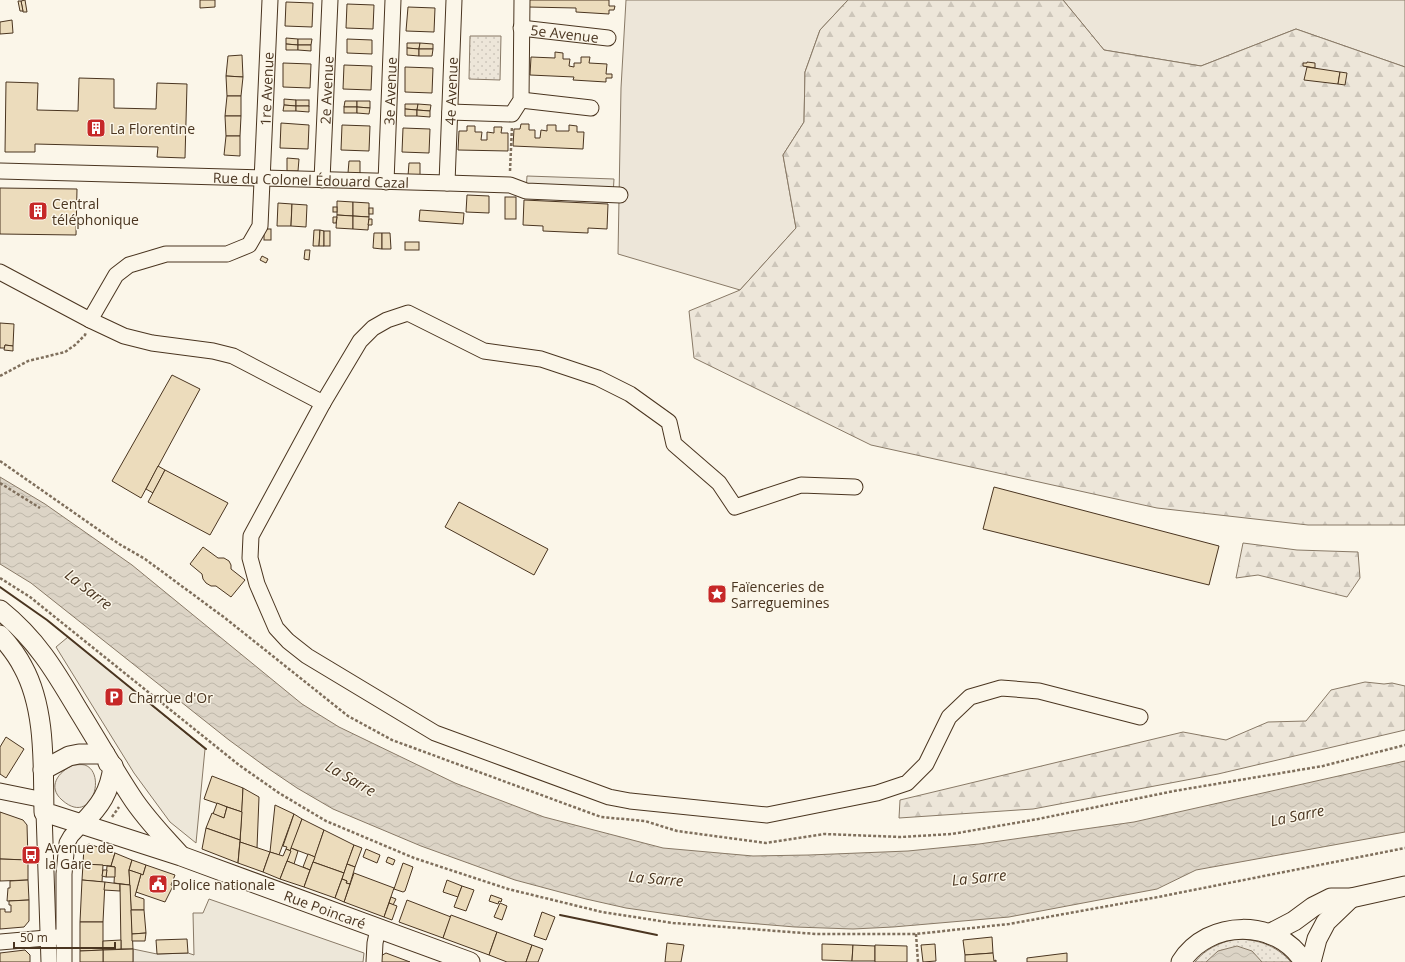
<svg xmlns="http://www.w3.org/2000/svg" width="1405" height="962" viewBox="0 0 1405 962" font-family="'Open Sans',sans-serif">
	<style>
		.grass { fill: #ede6d9; stroke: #887966 }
		.forest { fill: url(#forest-firs); stroke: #887966 }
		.park { fill: url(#park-dots); stroke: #887966 }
		.parking { fill: #ede7d9; stroke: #887966 }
		.water { fill: url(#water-waves); stroke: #887966 }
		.building { fill: #ecdcbc; stroke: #4a3520 }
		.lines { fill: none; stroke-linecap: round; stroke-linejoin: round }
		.minor-casing { stroke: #4a3520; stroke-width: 17 }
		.major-casing { stroke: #4a3520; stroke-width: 21 }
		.path { stroke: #7f6f5c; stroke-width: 2.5; stroke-dasharray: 3 2; stroke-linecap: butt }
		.minor { stroke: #fbf6e9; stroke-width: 15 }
		.major { stroke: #fbf6e9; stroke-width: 19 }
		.wall { stroke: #4a3520; stroke-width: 2 }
		.labels { text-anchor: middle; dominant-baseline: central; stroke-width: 3; stroke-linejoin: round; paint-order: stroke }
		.street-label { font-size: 14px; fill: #4a3520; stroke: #fbf6e9 }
		.poi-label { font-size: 14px; fill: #4a3520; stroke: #fbf6e9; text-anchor: start }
		.water-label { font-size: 15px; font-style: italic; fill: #4a3520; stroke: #fbf6e9 }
	</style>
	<defs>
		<pattern id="forest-firs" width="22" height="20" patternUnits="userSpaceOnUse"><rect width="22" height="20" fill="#ede6d9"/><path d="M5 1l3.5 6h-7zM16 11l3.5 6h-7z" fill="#cdc6ba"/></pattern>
		<pattern id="park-dots" width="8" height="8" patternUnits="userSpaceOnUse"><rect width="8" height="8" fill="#ede6d9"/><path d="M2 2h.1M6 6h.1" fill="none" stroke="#cdc6ba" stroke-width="1.8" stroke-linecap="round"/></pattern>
		<pattern id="water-waves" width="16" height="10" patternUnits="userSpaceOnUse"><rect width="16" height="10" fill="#dcd4c6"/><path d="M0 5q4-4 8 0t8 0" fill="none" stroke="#beb7aa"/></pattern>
	</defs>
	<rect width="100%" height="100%" fill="#fbf6e9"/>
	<!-- grass -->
	<g class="grass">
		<path d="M626,0H848L820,30L805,72L804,122L783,155L796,228L740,290L618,254L621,88Z"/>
		<path d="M1063,0H1405V67L1296,29L1201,66L1104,50Z"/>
		<path d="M73,765C77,765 81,764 85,765C107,773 92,827 62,800C47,787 58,772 73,765Z"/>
	</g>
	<!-- forest -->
	<g class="forest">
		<path d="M848,0H1063L1104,50L1201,66L1296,29L1405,67V525H1308L1157,508L871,445L694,358L689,311L740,290L796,228L783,155L804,122L805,72L820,30Z"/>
		<path d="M1243,543L1297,550L1358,552L1360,578L1347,597L1258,575L1236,578Z"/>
		<path d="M1365,682L1384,684L1392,683L1405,686V730L1218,774L1033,809L899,818L900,800L1183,732L1226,740L1268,722L1306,721L1331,690Z"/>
	</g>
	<!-- park -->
	<g class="park">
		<path d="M470,36H501L500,80L469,79Z"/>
		<path d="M1235,939C1257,939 1276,945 1291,962H1195C1205,949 1219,943 1235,939Z"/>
	</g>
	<!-- parking -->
	<g class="parking">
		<path d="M527,176L614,179L613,195L526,191Z"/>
		<path d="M68,637L205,749L196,843L170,822L134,773L56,647Z"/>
		<path d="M209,899L364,953L363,962H133V949L157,954L188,953L194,955L193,913H203Z"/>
	</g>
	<!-- water -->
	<g class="water">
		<path d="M0,477L45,504L132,565L302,704L339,727L455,783L544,817L663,848L753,856L809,855L908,851L979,844L1134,822L1405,761V832L1196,870L1157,889L1009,917L893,927L853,929L795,927L710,920L626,908L586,899L515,880L421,846L333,809L297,788L266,767L229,740L31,583L0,564Z"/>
		<path d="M1237,946L1252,951L1262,962H1206L1218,951Z"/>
	</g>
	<!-- building -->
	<g class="building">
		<path d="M25,0L27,12H23L21,1Z"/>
		<path d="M200,0H215V7L200,8Z"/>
		<path d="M529,0H609V6H615L614,10H609V14L576,12V8L528,7Z"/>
		<path d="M18,1H21L23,11H20Z"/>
		<path d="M286,2L313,3L312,27L285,26Z"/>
		<path d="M347,4L374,5L373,29L346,28Z"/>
		<path d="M408,7L435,8L434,32L406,31Z"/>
		<path d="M12,20L13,33L0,34V22Z"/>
		<path d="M286,38L298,39V45L286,44Z"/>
		<path d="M298,39H312L311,45H298Z"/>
		<path d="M347,39L372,40V54L347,53Z"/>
		<path d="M407,43H420L419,49L407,48Z"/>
		<path d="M420,43L433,44V49H419Z"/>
		<path d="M286,44L298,45V50H286Z"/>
		<path d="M298,45H311V51L298,50Z"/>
		<path d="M407,48L419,49V56L407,55Z"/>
		<path d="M419,49H433L432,56H419Z"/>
		<path d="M555,52L563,53V59H570L569,66L574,67V63H581V57H590L589,63L607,64L606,74H612V78H606V82L573,80L574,77L530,75L531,57L555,58Z"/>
		<path d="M242,55L243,77L226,76L228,56Z"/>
		<path d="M1307,62L1315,63V68L1303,66V63H1307Z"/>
		<path d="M283,63L311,64L310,88L283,87Z"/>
		<path d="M344,65L372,66L371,90L343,89Z"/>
		<path d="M405,67L433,68L432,93L405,92Z"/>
		<path d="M1307,67L1340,72L1338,84L1304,80Z"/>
		<path d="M1340,72L1347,73L1345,85L1338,84Z"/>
		<path d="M226,76L243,77L241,96H227Z"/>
		<path d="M79,78L114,79V108L156,109L157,83L187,84L185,158L157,157L158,147L35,144V152H5L6,82L38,83L37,110L78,111Z"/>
		<path d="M227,96H241V116H225Z"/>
		<path d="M284,99L296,100V106L284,105Z"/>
		<rect x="296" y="100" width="13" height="6"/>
		<path d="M345,101H357V107H344Z"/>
		<path d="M357,101H370V108L357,107Z"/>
		<path d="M405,104H418L417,110L405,109Z"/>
		<path d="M418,104L431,105L430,111L417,110Z"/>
		<path d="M284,105L296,106V111H283Z"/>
		<path d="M296,106H309V112L296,111Z"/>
		<rect x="344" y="107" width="13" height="6"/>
		<path d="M357,107L370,108L369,114L357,113Z"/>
		<path d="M405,109L417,110V116H405Z"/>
		<path d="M417,110L430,111V117L417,116Z"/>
		<path d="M225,116H241L240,136H226Z"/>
		<path d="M281,123L309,125L308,149L280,148Z"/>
		<path d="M521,124H529V130H535V138H540L541,130L547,131V125H556V131H569V125L577,126V132H584L583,149L513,146L514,129H520Z"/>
		<path d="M342,125L370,126L369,151L341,150Z"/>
		<path d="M467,126H475V132H482L481,140H487V132L494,133V127H502L501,133H508V151L458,150L459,131H467Z"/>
		<path d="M403,128L430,129L429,153L402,152Z"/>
		<path d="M226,136H240V156L224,155Z"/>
		<path d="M287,158L299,159L298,171H287Z"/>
		<path d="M349,161H360V174L348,173Z"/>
		<path d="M409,163H420V176H408Z"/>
		<path d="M0,188L77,189L76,235L0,234Z"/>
		<path d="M467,195L489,196V213L466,212Z"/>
		<rect x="505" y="197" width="11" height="22"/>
		<path d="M524,200L608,204L607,229L588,228V233L543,231V226L523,225Z"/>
		<path d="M337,201L353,202V216L337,215Z"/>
		<path d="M353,202L369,203V217L353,216Z"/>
		<path d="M278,203L292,204L291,226H277Z"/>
		<path d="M292,204L307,205L306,227L291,226Z"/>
		<rect x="333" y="207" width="4" height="5"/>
		<rect x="369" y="208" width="4" height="6"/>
		<path d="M420,210L464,213L463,224L419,221Z"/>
		<path d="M337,215L353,216V229L336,228Z"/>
		<path d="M353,216L369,217L368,230L353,229Z"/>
		<path d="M333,217H337L336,223H333Z"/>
		<path d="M369,219H372V225H368Z"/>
		<rect x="264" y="229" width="7" height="11"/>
		<path d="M314,230H320L319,246H313Z"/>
		<path d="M320,230L324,231V246H319Z"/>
		<rect x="324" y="231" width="6" height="15"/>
		<path d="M374,233H382V249L373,248Z"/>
		<path d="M382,233H390L391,249H382Z"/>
		<rect x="405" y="242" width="14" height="8"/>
		<path d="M305,250H310L309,260L304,259Z"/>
		<path d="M262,256L268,259L266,263L260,260Z"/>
		<path d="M0,323L14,324L13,346L5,345V348H0Z"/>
		<path d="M5,345L13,346V351L4,350Z"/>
		<path d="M172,375L200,389L141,498L112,481Z"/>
		<path d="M158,466L165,470L153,493L146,489Z"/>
		<path d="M165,470L228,503L210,535L148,502Z"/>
		<path d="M994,487L1219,546L1209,585L983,529Z"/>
		<path d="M459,502L548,549L534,575L445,527Z"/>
		<path d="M203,547L218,558H224L229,561L231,565V569L245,580L231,597L216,586H211L206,583L203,579L202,574L190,564Z"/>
		<path d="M6,737L24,749L6,778L0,774V747Z"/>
		<path d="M212,776L243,788L242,812L204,799Z"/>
		<path d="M243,788L259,797L257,848L240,842Z"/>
		<path d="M217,803L227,807L224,818L213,814Z"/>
		<path d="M275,805L294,814L279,855L270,852Z"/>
		<path d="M227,807L242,812L240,840L206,828L212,813L224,818Z"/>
		<path d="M0,812L23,820L27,825L28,860L0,859Z"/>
		<path d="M294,814L302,819L291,851L286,849L287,847L283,846Z"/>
		<path d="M302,819L324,830L315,857L291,848Z"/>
		<path d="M206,828L240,840L238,863L202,849Z"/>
		<path d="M324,830L354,845L344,873L313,862Z"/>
		<path d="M240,842L270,852L263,872L238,863Z"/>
		<path d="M89,844L115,853L111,866L83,864L84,847Z"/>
		<path d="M354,845L362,848L355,867L347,864Z"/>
		<path d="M291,848L298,851L294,864L287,861Z"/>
		<path d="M286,849L291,851L280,879L263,872L270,852L283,856Z"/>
		<path d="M366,849L380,855L377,863L363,857Z"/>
		<path d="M115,853L132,860L129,870L130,885L114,883L115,867L111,866Z"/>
		<path d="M308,854L315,857L310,870L303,867Z"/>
		<path d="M388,857L395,860L393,865L386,862Z"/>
		<path d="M0,859L28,860V880L0,881Z"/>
		<path d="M132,860L146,865L143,875L129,870Z"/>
		<path d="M287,861L310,870L304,887L280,879Z"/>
		<path d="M313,862L344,873L335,898L304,887Z"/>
		<path d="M403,863L413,867L405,891L403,892L394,889Z"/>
		<path d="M83,864L103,865L102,882L82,880Z"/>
		<path d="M347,864L355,867L350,884L346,883L347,881L342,879Z"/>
		<path d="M146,865L175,875L171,885L173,886L165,902L136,892L141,874L143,875Z"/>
		<path d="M107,866L115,867V877H106Z"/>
		<path d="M103,870H107L106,877L102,876Z"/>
		<path d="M129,870L141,874L135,896L144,899V910H131Z"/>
		<path d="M354,873L394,888L384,917L344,902Z"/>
		<path d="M342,879L347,881L346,883L350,884L344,902L335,898Z"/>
		<path d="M28,880L29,900L7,901L8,888H10V881Z"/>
		<path d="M82,880L105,882L103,922H80Z"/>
		<path d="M447,880L462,886L458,897L443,892Z"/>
		<path d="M105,882L120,884V891L104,890Z"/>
		<path d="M120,884L130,885L133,949H121Z"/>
		<path d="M462,886L474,890L466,911L454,907Z"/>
		<path d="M491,895L502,899L501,902L499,901L498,904L489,901Z"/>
		<path d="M391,897L396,899L393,905L389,903Z"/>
		<path d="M29,900V921L24,927L0,929V909H5V912H11V905H9V901Z"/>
		<path d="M407,900L451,917L443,938L399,922Z"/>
		<path d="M389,903L397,906L392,920L384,917Z"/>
		<path d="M500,903L507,906L502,920L494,917Z"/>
		<path d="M131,910H144L146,933L132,934Z"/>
		<path d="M542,912L555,917L546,940L534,936Z"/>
		<path d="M451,915L497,932L489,955L443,938Z"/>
		<path d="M80,922H103V950L80,951Z"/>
		<path d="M497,932L532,945L526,962H507L489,955Z"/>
		<path d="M146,933L145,941H132V934Z"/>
		<path d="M992,937L993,953L965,955L963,940Z"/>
		<path d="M187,939L188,953L157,954L156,940Z"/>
		<path d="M121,940V949L103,950V941Z"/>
		<path d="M667,943L684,945L681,962H665Z"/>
		<path d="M822,944L853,945L852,961L822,960Z"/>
		<path d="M935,944L936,961L923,962L921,945Z"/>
		<path d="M532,945L543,949L538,962H526Z"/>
		<path d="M853,945L875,946V961H852Z"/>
		<path d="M875,945L907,946V962H875Z"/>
		<path d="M133,949V962H103V950Z"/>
		<path d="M25,950L30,955V962H0V953Z"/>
		<path d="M103,950V962H80V951Z"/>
		<path d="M386,953L410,962H380L379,957Z"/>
		<path d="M993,953L994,961L996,960V962H965V955Z"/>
		<path d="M1067,953V962H1027V958Z"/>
	</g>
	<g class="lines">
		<defs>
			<g id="minor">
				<path id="s1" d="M521,28L608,38"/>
				<path d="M521,100L591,108"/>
				<path d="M450,112L512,114L521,100L522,0"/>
				<path id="s2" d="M0,171L447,183L510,185L526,191L620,195"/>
				<path id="s3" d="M322,180L330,0"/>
				<path id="s4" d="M386,182L393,0"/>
				<path id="s5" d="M447,183L454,0"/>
				<path id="s6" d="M0,272L90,320L116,275L129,265L166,254H227L249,245L260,226L270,0"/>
				<path d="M90,320L124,336L152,343L213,351L233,356L323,403"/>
				<path d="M855,487L801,485L735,507L719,483L674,444L669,422L630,394L598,378L541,359L484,351L408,313L387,320L373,328L360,341L323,403L251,536L250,558L257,584L276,628L288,641L307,656L435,733L609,797L630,801L767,815L877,793L907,783L926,764L949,717L970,697L1001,688L1039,691L1140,717"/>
				<path d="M0,791L44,800"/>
				<path d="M44,812L49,962"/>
				<path d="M0,942L58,937"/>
				<path d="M64,962V874L67,843L71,836L82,824"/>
				<path d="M374,962L375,943L378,929"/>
			</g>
			<g id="major">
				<path d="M0,610C36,639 54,669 77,708C95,737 112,767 131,796C145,818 163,836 180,855"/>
				<path id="s7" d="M0,635C9,645 17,655 23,667C46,709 43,765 44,812L181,856L470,962"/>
				<path d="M43,770L69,756L79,754H105"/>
				<path d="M82,824C100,806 110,792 113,766L108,763"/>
				<path d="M1269,934L1294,921L1313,907L1331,898H1351L1405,886"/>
				<path d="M1181,962C1208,919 1277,918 1304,962"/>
				<path d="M1311,962L1317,939L1326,922L1351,898"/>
			</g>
		</defs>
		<!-- minor casing -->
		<use href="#minor" class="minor-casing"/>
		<!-- major casing -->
		<use href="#major" class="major-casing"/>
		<!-- path -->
		<g class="path">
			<path d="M510,171L512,126"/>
			<path d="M0,376L28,361L65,352L75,345L85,335L86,332"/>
			<path d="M0,461L119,544L145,559L225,618L348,716L392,740L601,817L645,821L677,831L766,843L824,834L901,837L952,834L1038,819L1174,791L1323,766L1405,745"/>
			<path d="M0,483L40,508"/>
			<path d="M0,578L30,597L239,765L279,793L326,821L414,858L508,889L602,912L673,923L816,934H916L1009,924L1158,897L1405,848"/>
			<path d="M112,817L119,807"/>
			<path d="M916,934L918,962"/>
		</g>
		<!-- minor -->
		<use href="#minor" class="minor"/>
		<!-- major -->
		<use href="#major" class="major"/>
		<!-- wall -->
		<g class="wall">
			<path d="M0,587L47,620L206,749"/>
			<path d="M560,915L657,935"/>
		</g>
	</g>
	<!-- icons -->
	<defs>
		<symbol id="building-square" viewBox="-11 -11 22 22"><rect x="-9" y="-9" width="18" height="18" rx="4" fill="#c62828" stroke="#fbf6e9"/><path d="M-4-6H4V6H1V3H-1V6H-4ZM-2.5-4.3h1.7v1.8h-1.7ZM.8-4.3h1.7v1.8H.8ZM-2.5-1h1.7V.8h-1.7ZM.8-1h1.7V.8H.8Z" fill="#fff"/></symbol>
		<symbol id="sight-square" viewBox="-11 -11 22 22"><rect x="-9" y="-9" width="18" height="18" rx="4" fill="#c62828" stroke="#fbf6e9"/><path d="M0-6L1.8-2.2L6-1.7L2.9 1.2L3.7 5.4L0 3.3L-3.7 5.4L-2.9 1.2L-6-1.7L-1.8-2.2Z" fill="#fff"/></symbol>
		<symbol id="parking-square" viewBox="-11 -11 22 22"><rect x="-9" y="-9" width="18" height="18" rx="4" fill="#c62828" stroke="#fbf6e9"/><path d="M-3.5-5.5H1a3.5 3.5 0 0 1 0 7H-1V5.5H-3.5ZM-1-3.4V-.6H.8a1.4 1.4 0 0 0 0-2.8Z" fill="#fff"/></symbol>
		<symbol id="bus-square" viewBox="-11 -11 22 22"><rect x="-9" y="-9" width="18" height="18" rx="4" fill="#c62828" stroke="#fbf6e9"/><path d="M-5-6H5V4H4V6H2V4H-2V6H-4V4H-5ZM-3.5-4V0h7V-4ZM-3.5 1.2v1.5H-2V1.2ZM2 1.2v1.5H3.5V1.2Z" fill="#fff"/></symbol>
		<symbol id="civic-square" viewBox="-11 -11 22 22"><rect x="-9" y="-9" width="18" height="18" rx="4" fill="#c62828" stroke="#fbf6e9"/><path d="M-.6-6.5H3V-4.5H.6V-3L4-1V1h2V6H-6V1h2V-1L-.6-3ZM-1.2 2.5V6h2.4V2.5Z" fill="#fff"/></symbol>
	</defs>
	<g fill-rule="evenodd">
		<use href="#building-square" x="85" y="117" width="22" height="22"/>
		<use href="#building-square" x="27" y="200" width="22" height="22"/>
		<use href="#sight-square" x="706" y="583" width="22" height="22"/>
		<use href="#parking-square" x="103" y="686" width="22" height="22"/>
		<use href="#bus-square" x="20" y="844" width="22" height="22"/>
		<use href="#civic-square" x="147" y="873" width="22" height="22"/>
	</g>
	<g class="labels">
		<!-- street labels -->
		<g class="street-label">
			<text stroke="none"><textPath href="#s1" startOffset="44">5e Avenue</textPath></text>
			<text stroke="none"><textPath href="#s6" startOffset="453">1re Avenue</textPath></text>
			<text stroke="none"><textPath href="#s3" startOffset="90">2e Avenue</textPath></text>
			<text stroke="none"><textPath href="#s4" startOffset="91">3e Avenue</textPath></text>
			<text stroke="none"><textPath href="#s5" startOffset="92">4e Avenue</textPath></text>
			<text stroke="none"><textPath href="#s2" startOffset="311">Rue du Colonel Édouard Cazal</textPath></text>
			<text stroke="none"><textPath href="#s7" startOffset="485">Rue Poincaré</textPath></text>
		</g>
		<!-- poi labels -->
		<g class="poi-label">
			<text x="110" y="128">La Florentine</text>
			<text x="52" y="203">Central<tspan x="52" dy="16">téléphonique</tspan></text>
			<text x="731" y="586">Faïenceries de<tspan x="731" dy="16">Sarreguemines</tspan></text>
			<text x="128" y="697">Charrue d'Or</text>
			<text x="45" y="847">Avenue de<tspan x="45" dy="16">la Gare</tspan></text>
			<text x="172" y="884">Police nationale</text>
		</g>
		<!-- water labels -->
		<g class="water-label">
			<text transform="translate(89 589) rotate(38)">La Sarre</text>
			<text transform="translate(351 778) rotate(30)">La Sarre</text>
			<text transform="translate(1297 815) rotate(-12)">La Sarre</text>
			<text transform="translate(979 877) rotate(-6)">La Sarre</text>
			<text transform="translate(656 878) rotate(5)">La Sarre</text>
		</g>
	</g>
	<!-- scale -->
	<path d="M14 942v6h101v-6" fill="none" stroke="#4a3520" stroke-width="2"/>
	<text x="20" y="942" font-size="12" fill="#4a3520" stroke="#fbf6e9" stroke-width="3" paint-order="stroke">50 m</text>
</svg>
